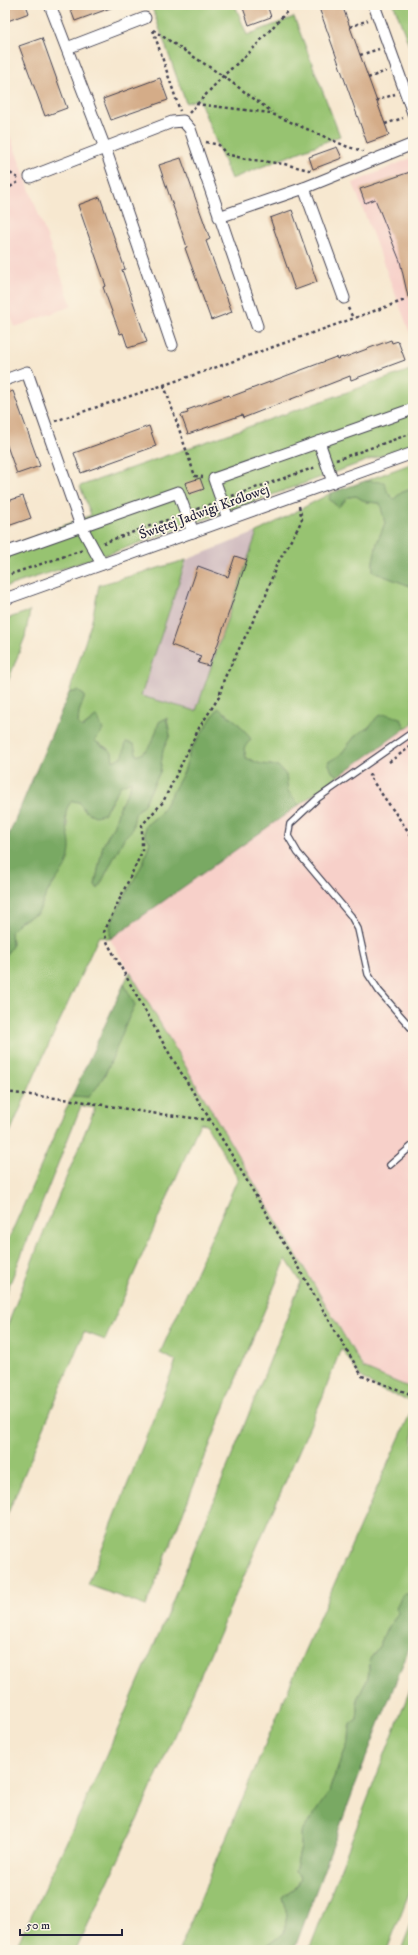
<svg xmlns="http://www.w3.org/2000/svg" width="418" height="1955" viewBox="0 0 418 1955" font-family="'IM FELL DW Pica',serif">
	<style>
		.built { fill: #f7d0c9 }
		.industrial { fill: #d2bec1 }
		.green { fill: #97c371; stroke: #5c7256 }
		.forest { fill: #79a963; stroke: #4e664f }
		.building { fill: #d4ac88 }
		.lines { fill: none; stroke-linecap: round; stroke-linejoin: round }
		.lane-casing { stroke: #424051; stroke-width: 8 }
		.street-casing { stroke: #424051; stroke-width: 13 }
		.path { stroke: #424051; stroke-width: 2.5; stroke-dasharray: 3 3; stroke-linecap: butt }
		.lane { stroke: #fff; stroke-width: 5.5 }
		.street { stroke: #fff; stroke-width: 11 }
		.labels { text-anchor: middle; dominant-baseline: central; stroke-width: 3.5; stroke-linejoin: round; paint-order: stroke }
		.street-label { font-size: 14px; fill: #22223b; stroke: #fcf5e5 }
	</style>
	<rect width="100%" height="100%" fill="#fcf5e5"/>
	<filter id="ink" filterUnits="userSpaceOnUse"><feTurbulence type="fractalNoise" baseFrequency=".025" numOctaves="2"/><feDisplacementMap in="SourceGraphic" scale="8" xChannelSelector="R" yChannelSelector="G"/><feConvolveMatrix kernelMatrix="1 2 1 2 8 2 1 2 1" color-interpolation-filters="sRGB"/></filter>
	<filter id="wash" filterUnits="userSpaceOnUse"><feTurbulence type="fractalNoise" baseFrequency=".012" numOctaves="4" result="noise"/><feDisplacementMap in="SourceGraphic" scale="16" xChannelSelector="R" yChannelSelector="G"/><feGaussianBlur stdDeviation="0.9" result="paint"/><feColorMatrix in="noise" values="0 0 0 0 0 0 0 0 0 0 0 0 0 0 0 0 0 1.4 0 .05"/><feComposite in="paint" operator="in"/></filter>
	<g filter="url(#wash)">
		<rect width="100%" height="100%" fill="#f7e8d0"/>
		<!-- built -->
		<g class="built">
			<path d="M5,122L72,306L15,327L7,307L5,308Z"/>
			<path d="M413,157V341L353,183Z"/>
			<path d="M413,723V1389L364,1368L110,939Z"/>
		</g>
		<!-- industrial -->
		<path class="industrial" d="M257,532L196,711L141,696L186,560Z"/>
		<!-- green -->
		<g class="green">
			<path d="M151,5H235L247,35L294,17L340,136L231,179L199,99L186,103Z"/>
			<path d="M394,5H413V56Z"/>
			<path d="M413,369V444L117,551L5,587V548L91,515L80,486Z"/>
			<path d="M413,463V492L408,490L401,493L394,499L365,481Z"/>
			<path d="M331,493L329,499L338,507L349,497L356,496L366,502L380,503L385,523L377,543L373,561V572L413,587V723L406,728L400,718L378,716L369,727L356,735L340,755L329,762L332,772L339,776L299,805L288,792L286,775L278,766L261,764L246,758L244,748L228,714L218,709L190,751L184,772L160,814L145,826V835L150,842L143,863L110,929V939L99,936L37,1070L5,1144V956L12,946L11,931L21,921L38,913L47,893L55,882L68,825C64,815 65,809 72,801L79,802L85,811L108,808L120,786L131,780L130,788L121,804L113,827L103,845L95,885L98,889L124,838L132,830L135,814L144,804L160,772L163,750L170,735L167,718L159,722C156,734 151,753 138,756C127,759 124,756 113,761L107,748L95,741L97,716L81,728L78,724L79,712L85,696L78,691L69,693L92,620L99,585L186,560L141,696L196,711L257,532Z"/>
			<path d="M30,611L25,637L5,689V622L6,619Z"/>
			<path d="M130,972L363,1368L413,1389V1402L378,1389L360,1376L341,1348L323,1396L138,1818L76,1950H14C123,1734 212,1507 301,1282L286,1259L240,1369L146,1606L88,1585L176,1361L160,1353L238,1178L206,1124L200,1123L105,1340L84,1332L5,1520V1332L38,1246L95,1108L81,1106L5,1296V1247L72,1096L89,1097L105,1075L125,1024L135,1005L124,984Z"/>
			<path d="M413,1407V1568L411,1570L413,1575V1594L385,1632L380,1645L370,1659L368,1678L357,1700L358,1709L357,1719L350,1724L349,1741L332,1782L330,1792L301,1833V1847L295,1872L301,1877L298,1885L282,1897L287,1915L284,1933L261,1950H179L304,1652Z"/>
			<path d="M413,1682V1883L387,1950H309Z"/>
			<path d="M413,1919V1950H401Z"/>
		</g>
		<!-- forest -->
		<g class="forest">
			<path d="M365,481L384,482L388,493L394,499L401,493L408,490L413,492V587L373,572V561L377,543L385,523L380,503L366,502L356,496L349,497L338,507L329,499L331,493Z"/>
			<path d="M78,691L85,696L79,712L78,724L82,728L97,716L103,730L95,741L112,752L113,761L123,756L126,742L134,744L137,756C151,751 155,735 159,722L166,718L170,735L163,750L160,772L144,804L135,814L132,830L124,838L98,889L95,885L103,845L113,827L121,804L130,788L131,781L120,786L104,814L95,816L85,811L79,802L72,801C59,814 70,831 70,847C69,871 57,875 47,893C44,899 41,907 38,913L21,921L11,931L12,946L5,956V844L69,693Z"/>
			<path d="M218,708L237,722L251,739L244,748L246,758L261,764L278,766L286,775L288,792L299,805L110,939L111,922L143,863L150,842L145,835V826L160,814L184,772L190,751Z"/>
			<path d="M386,714L400,718L406,728L339,776L332,772L328,762L340,755L356,735L369,727L378,716Z"/>
			<path d="M124,984L135,1005C119,1035 112,1072 89,1097L72,1096Z"/>
			<path d="M403,1594H413V1638L358,1778L294,1950H261L284,1933L287,1915L282,1897L298,1885L301,1877L295,1872L301,1847V1833L329,1792L332,1782L349,1741L350,1724L357,1719L358,1709L357,1700L368,1678L370,1659L380,1645L385,1632L398,1613L396,1607Z"/>
		</g>
		<g id="blocks">
			<!-- building -->
			<g class="building">
				<path d="M5,5H26L29,13L5,22Z"/>
				<path d="M69,5H116V6L75,21Z"/>
				<path d="M242,5H267L271,17L249,25Z"/>
				<path d="M318,5H342L389,135L367,143Z"/>
				<path d="M42,38L67,108L45,116L19,46Z"/>
				<path d="M160,78L168,100L111,120L103,99Z"/>
				<path d="M337,147L342,158L313,169L309,157Z"/>
				<path d="M181,158L210,239L206,241L232,312L211,320L185,248L187,247L159,165Z"/>
				<path d="M413,171V296L408,297L400,261L375,199L365,203L360,189Z"/>
				<path d="M100,197L125,269L122,270L147,342L128,348L123,333L120,334L103,287L106,286L78,205Z"/>
				<path d="M292,210L317,282L295,290L270,218Z"/>
				<path d="M391,340L392,343L398,341L405,360L351,380L350,376L243,418L242,415L188,434L181,415L188,413L187,410L229,395L230,397L336,357L337,359L343,357V358Z"/>
				<path d="M13,391L40,466L17,474L5,440V394Z"/>
				<path d="M149,426L156,446L81,473L74,453Z"/>
				<path d="M200,478L204,489L189,494L185,483Z"/>
				<path d="M23,496L31,518L5,527V502Z"/>
				<path d="M235,556L247,560L214,655L213,654L209,666L198,663L201,656L171,645L198,566L228,577Z"/>
			</g>
		</g>
	</g>
	<g filter="url(#ink)">
		<use href="#blocks" fill-opacity="0" stroke="#424051" stroke-width="1"/>
		<g class="lines">
			<defs>
				<g id="lane">
					<path d="M413,732L318,798L290,824L288,836L298,853L351,916L358,929L368,974L379,991L413,1030"/>
					<path d="M390,1165L413,1145"/>
				</g>
				<g id="street">
					<path d="M50,5L105,148L172,345"/>
					<path d="M374,5L413,113"/>
					<path d="M67,48L145,18"/>
					<path d="M30,177L172,122L183,121L190,129L257,326"/>
					<path d="M304,188L344,298"/>
					<path d="M219,217L304,188L413,144"/>
					<path d="M5,380L27,372L81,526L102,564"/>
					<path d="M319,442L333,482"/>
					<path d="M228,519L214,479L413,409"/>
					<path d="M5,553L178,492L193,532"/>
					<path d="M5,599L413,453"/>
				</g>
			</defs>
			<!-- lane casing -->
			<use href="#lane" class="lane-casing"/>
			<!-- street casing -->
			<use href="#street" class="street-casing"/>
			<!-- path -->
			<g class="path">
				<path d="M350,27L368,20"/>
				<path d="M153,30L223,76L272,112"/>
				<path d="M153,30L180,111"/>
				<path d="M360,55L379,49"/>
				<path d="M368,78L386,71"/>
				<path d="M376,101L395,94"/>
				<path d="M196,104L270,113L348,147L363,151"/>
				<path d="M189,113L223,76L251,51L293,5"/>
				<path d="M385,124L403,118"/>
				<path d="M206,142L219,145L226,154L246,159L284,164L313,171"/>
				<path d="M5,170L18,178"/>
				<path d="M5,190L20,181"/>
				<path d="M348,308L353,318"/>
				<path d="M164,385L195,476L203,477"/>
				<path d="M55,421L200,373L405,300"/>
				<path d="M336,460L413,433"/>
				<path d="M232,496L316,467"/>
				<path d="M299,506L302,519L298,528L276,566L266,595L224,679L219,697L199,728L163,802L142,825V852L104,932L108,944L166,1048L230,1152L362,1376L413,1395"/>
				<path d="M197,509L211,504"/>
				<path d="M103,543L175,517"/>
				<path d="M5,576L83,550"/>
				<path d="M389,762L413,745"/>
				<path d="M371,774L369,776L413,838"/>
				<path d="M5,1092L80,1101L151,1113L210,1120"/>
			</g>
			<!-- lane -->
			<use href="#lane" class="lane"/>
			<!-- street -->
			<use href="#street" class="street"/>
		</g>
	</g>
	<g class="labels">
		<!-- street labels -->
		<g class="street-label">
			<text transform="translate(204 512) rotate(-20)">Świętej Jadwigi Królowej</text>
		</g>
	</g>
	<!-- margin -->
	<rect width="418" height="1955" fill="none" stroke="#fcf5e5" stroke-width="20"/>
	<!-- scale -->
	<path d="M20 1929v6h102v-6" fill="none" stroke="#22223b" stroke-width="2"/>
	<text x="26" y="1929" font-size="12" fill="#22223b" stroke="#fcf5e5" stroke-width="3" paint-order="stroke">50 m</text>
</svg>
